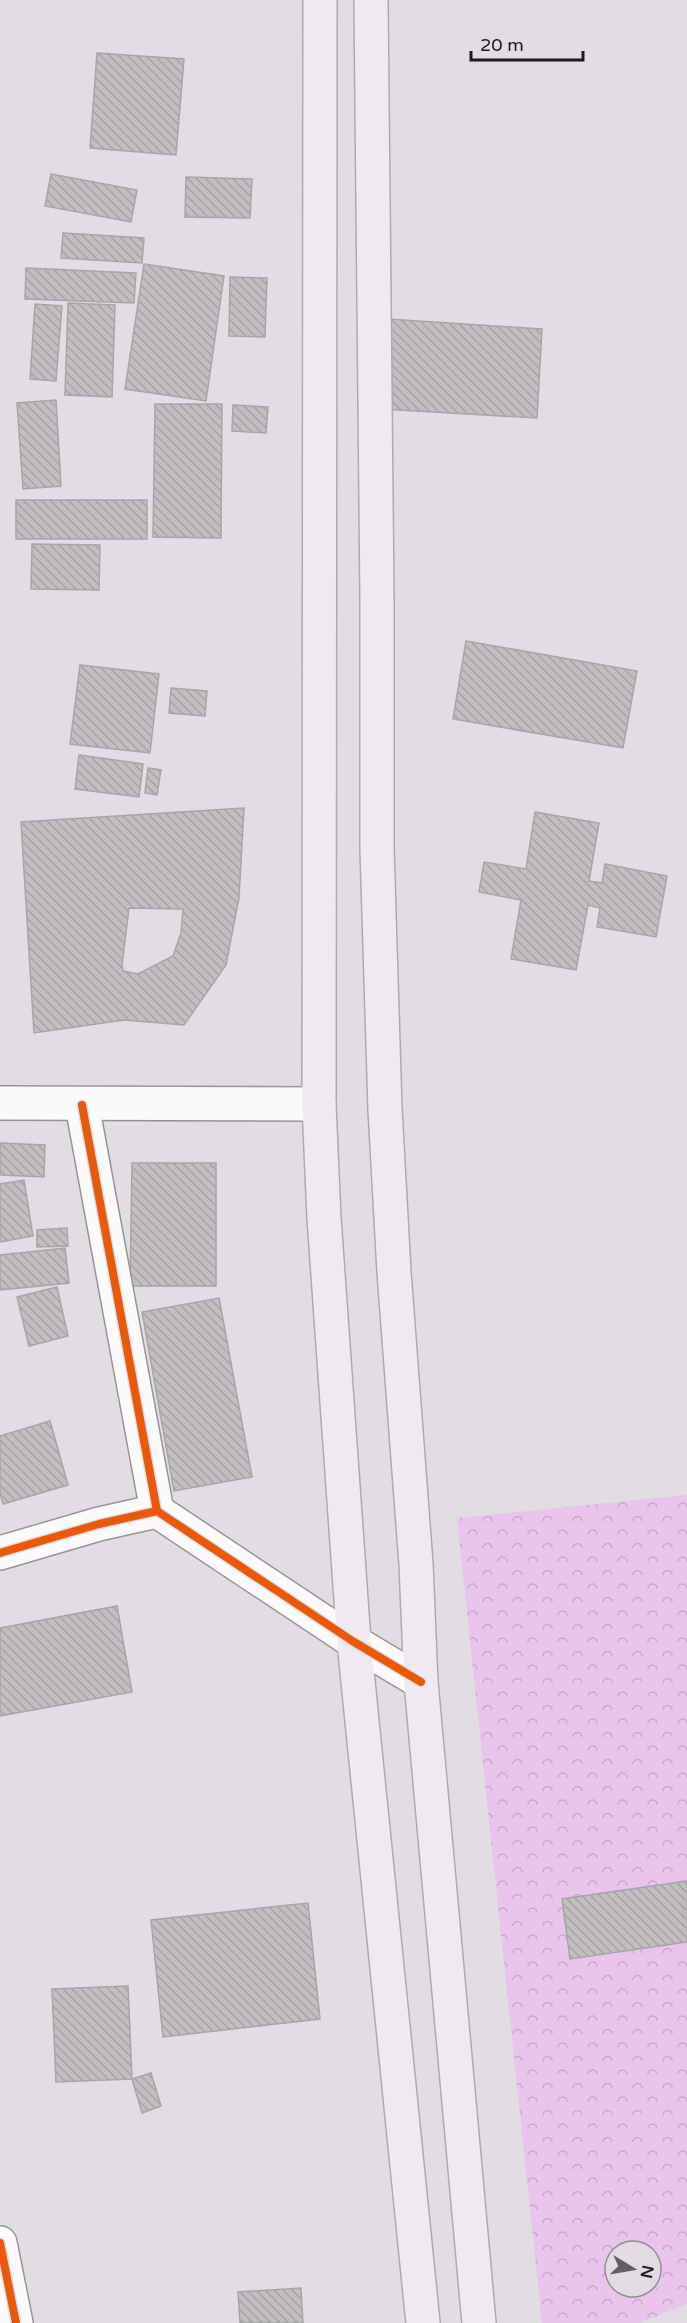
<svg xmlns="http://www.w3.org/2000/svg" width="687" height="2323" viewBox="0 0 687 2323" font-family="'Varela Round',sans-serif">
	<style>
		.forest { fill: url(#forest-crowns); fill-rule: evenodd }
		.building { fill: url(#building-back-hatch); stroke: #a8a5a8; stroke-width: 1.5; fill-rule: evenodd }
		.lines { fill: none; stroke-linecap: round; stroke-linejoin: round }
		.minor-casing { stroke: #979397; stroke-width: 36 }
		.major-casing { stroke: #b2a8b3; stroke-width: 36 }
		.minor { stroke: #fbfafb; stroke-width: 33 }
		.major { stroke: #efeaf0; stroke-width: 33 }
		.cycleway-casing { stroke: #e3dbe4; stroke-width: 11 }
		.cycleway { stroke: #e8590c; stroke-width: 8 }
	</style>
	<defs>
		<pattern id="forest-crowns" width="20" height="18" patternUnits="userSpaceOnUse" patternTransform="scale(1.5)"><rect width="20" height="18" fill="#e9c4ec"/><path d="M2 6a3 3 0 1 1 6 0M12 15a3 3 0 1 1 6 0" fill="none" stroke="#c7a8ca"/></pattern>
		<pattern id="building-back-hatch" width="6" height="6" patternUnits="userSpaceOnUse" patternTransform="scale(1.5)"><rect width="6" height="6" fill="#c2bec2"/><path d="M-1 5l2 2M0 0l6 6M5-1l2 2" fill="none" stroke="#a6a3a6"/></pattern>
	</defs>
	<rect width="100%" height="100%" fill="#e2dde2"/>
	<!-- forest -->
	<path class="forest" d="M687,1495V2304L640,2323H542L457,1518ZM615,2251H651V2287H615Z"/>
	<!-- building -->
	<g class="building">
		<path d="M97,53L184,59L176,155L90,148Z"/>
		<path d="M51,174L137,190L131,222L45,206Z"/>
		<path d="M186,177L252,179L250,218L185,217Z"/>
		<path d="M63,233L144,238L142,263L61,258Z"/>
		<path d="M144,264L224,276L206,401L125,389Z"/>
		<path d="M26,268L136,273L134,303L25,299Z"/>
		<path d="M230,277L267,278L265,337L229,336Z"/>
		<path d="M68,303L115,305L112,397L65,395Z"/>
		<path d="M35,304L62,306L56,381L30,379Z"/>
		<path d="M388,319L542,329L537,418L382,409Z"/>
		<path d="M56,400L61,486L23,489L17,403Z"/>
		<path d="M155,404H222L221,538L153,537Z"/>
		<path d="M233,405L268,407L266,433L232,431Z"/>
		<rect x="16" y="500" width="131" height="39"/>
		<path d="M32,544L100,545L99,590L31,589Z"/>
		<path d="M466,641L637,671L623,748L453,719Z"/>
		<path d="M80,665L159,674L150,753L70,744Z"/>
		<path d="M171,688L207,691L205,716L169,713Z"/>
		<path d="M79,755L143,764L139,797L75,789Z"/>
		<path d="M148,768L161,770L157,795L145,793Z"/>
		<path d="M244,808L239,898L226,965L184,1025L124,1020L34,1033L21,822ZM129,908L183,909L181,933L173,956L138,974L123,971L122,965Z"/>
		<path d="M535,812L599,823L589,881L602,883L605,864L667,876L656,937L597,927L600,908L588,905L576,970L511,959L521,900L479,892L484,862L526,869Z"/>
		<path d="M0,1143L45,1145L44,1177L0,1175Z"/>
		<path d="M132,1163H216V1286H130Z"/>
		<path d="M24,1180L33,1236L0,1242V1184Z"/>
		<path d="M67,1228L68,1246L37,1247V1230Z"/>
		<path d="M65,1248L69,1283L0,1290V1255Z"/>
		<path d="M57,1287L68,1336L29,1346L17,1297Z"/>
		<path d="M219,1298L252,1477L174,1491L142,1312Z"/>
		<path d="M50,1421L68,1485L3,1504L0,1493V1436Z"/>
		<path d="M117,1606L132,1692L0,1716V1628Z"/>
		<path d="M687,1881V1942L570,1959L562,1899Z"/>
		<path d="M308,1903L320,2019L163,2037L151,1920Z"/>
		<path d="M128,1986L132,2079L56,2082L52,1989Z"/>
		<path d="M151,2073L161,2106L142,2113L132,2079Z"/>
		<path d="M301,2288L303,2323H240L238,2292Z"/>
	</g>
	<g class="lines">
		<defs>
			<g id="minor">
				<path d="M0,1103L319,1104"/>
				<path d="M82,1105L157,1511"/>
				<path d="M0,1553L99,1524L157,1511L354,1642L421,1682"/>
				<path d="M0,2243L16,2323"/>
			</g>
			<g id="major">
				<path d="M320,0L319,1104L324,1218L354,1642L423,2323"/>
				<path d="M371,0L377,600V848L385,1109L394,1272L416,1564L421,1682L479,2323"/>
			</g>
		</defs>
		<!-- minor casing -->
		<use href="#minor" class="minor-casing"/>
		<!-- major casing -->
		<use href="#major" class="major-casing"/>
		<!-- minor -->
		<use href="#minor" class="minor"/>
		<!-- major -->
		<use href="#major" class="major"/>
		<defs>
			<g id="cycleway">
				<path d="M82,1105L157,1511"/>
				<path d="M0,1553L99,1524L157,1511L354,1642L421,1682"/>
				<path d="M0,2243L16,2323"/>
			</g>
		</defs>
		<!-- cycleway casing -->
		<use href="#cycleway" class="cycleway-casing"/>
		<!-- cycleway -->
		<use href="#cycleway" class="cycleway"/>
	</g>
	<!-- north arrow -->
	<g transform="translate(633 2269) rotate(101)"><circle r="28" fill="#e3dbe4" stroke="#948e94" stroke-width="1.5"/>
	<path d="M0-4.5L10 22L0 15L-10 22Z" fill="#625e62"/>
	<text y="-9" font-size="16" font-weight="bold" text-anchor="middle" fill="#1d1a1d">N</text>
	</g>
	<!-- scale -->
	<path d="M471 51v9h112v-9" fill="none" stroke="#1d1a1d" stroke-width="3"/>
	<text x="480" y="51" font-size="18" fill="#1d1a1d" stroke="#e3dbe4" stroke-width="4.5" paint-order="stroke">20 m</text>
</svg>
